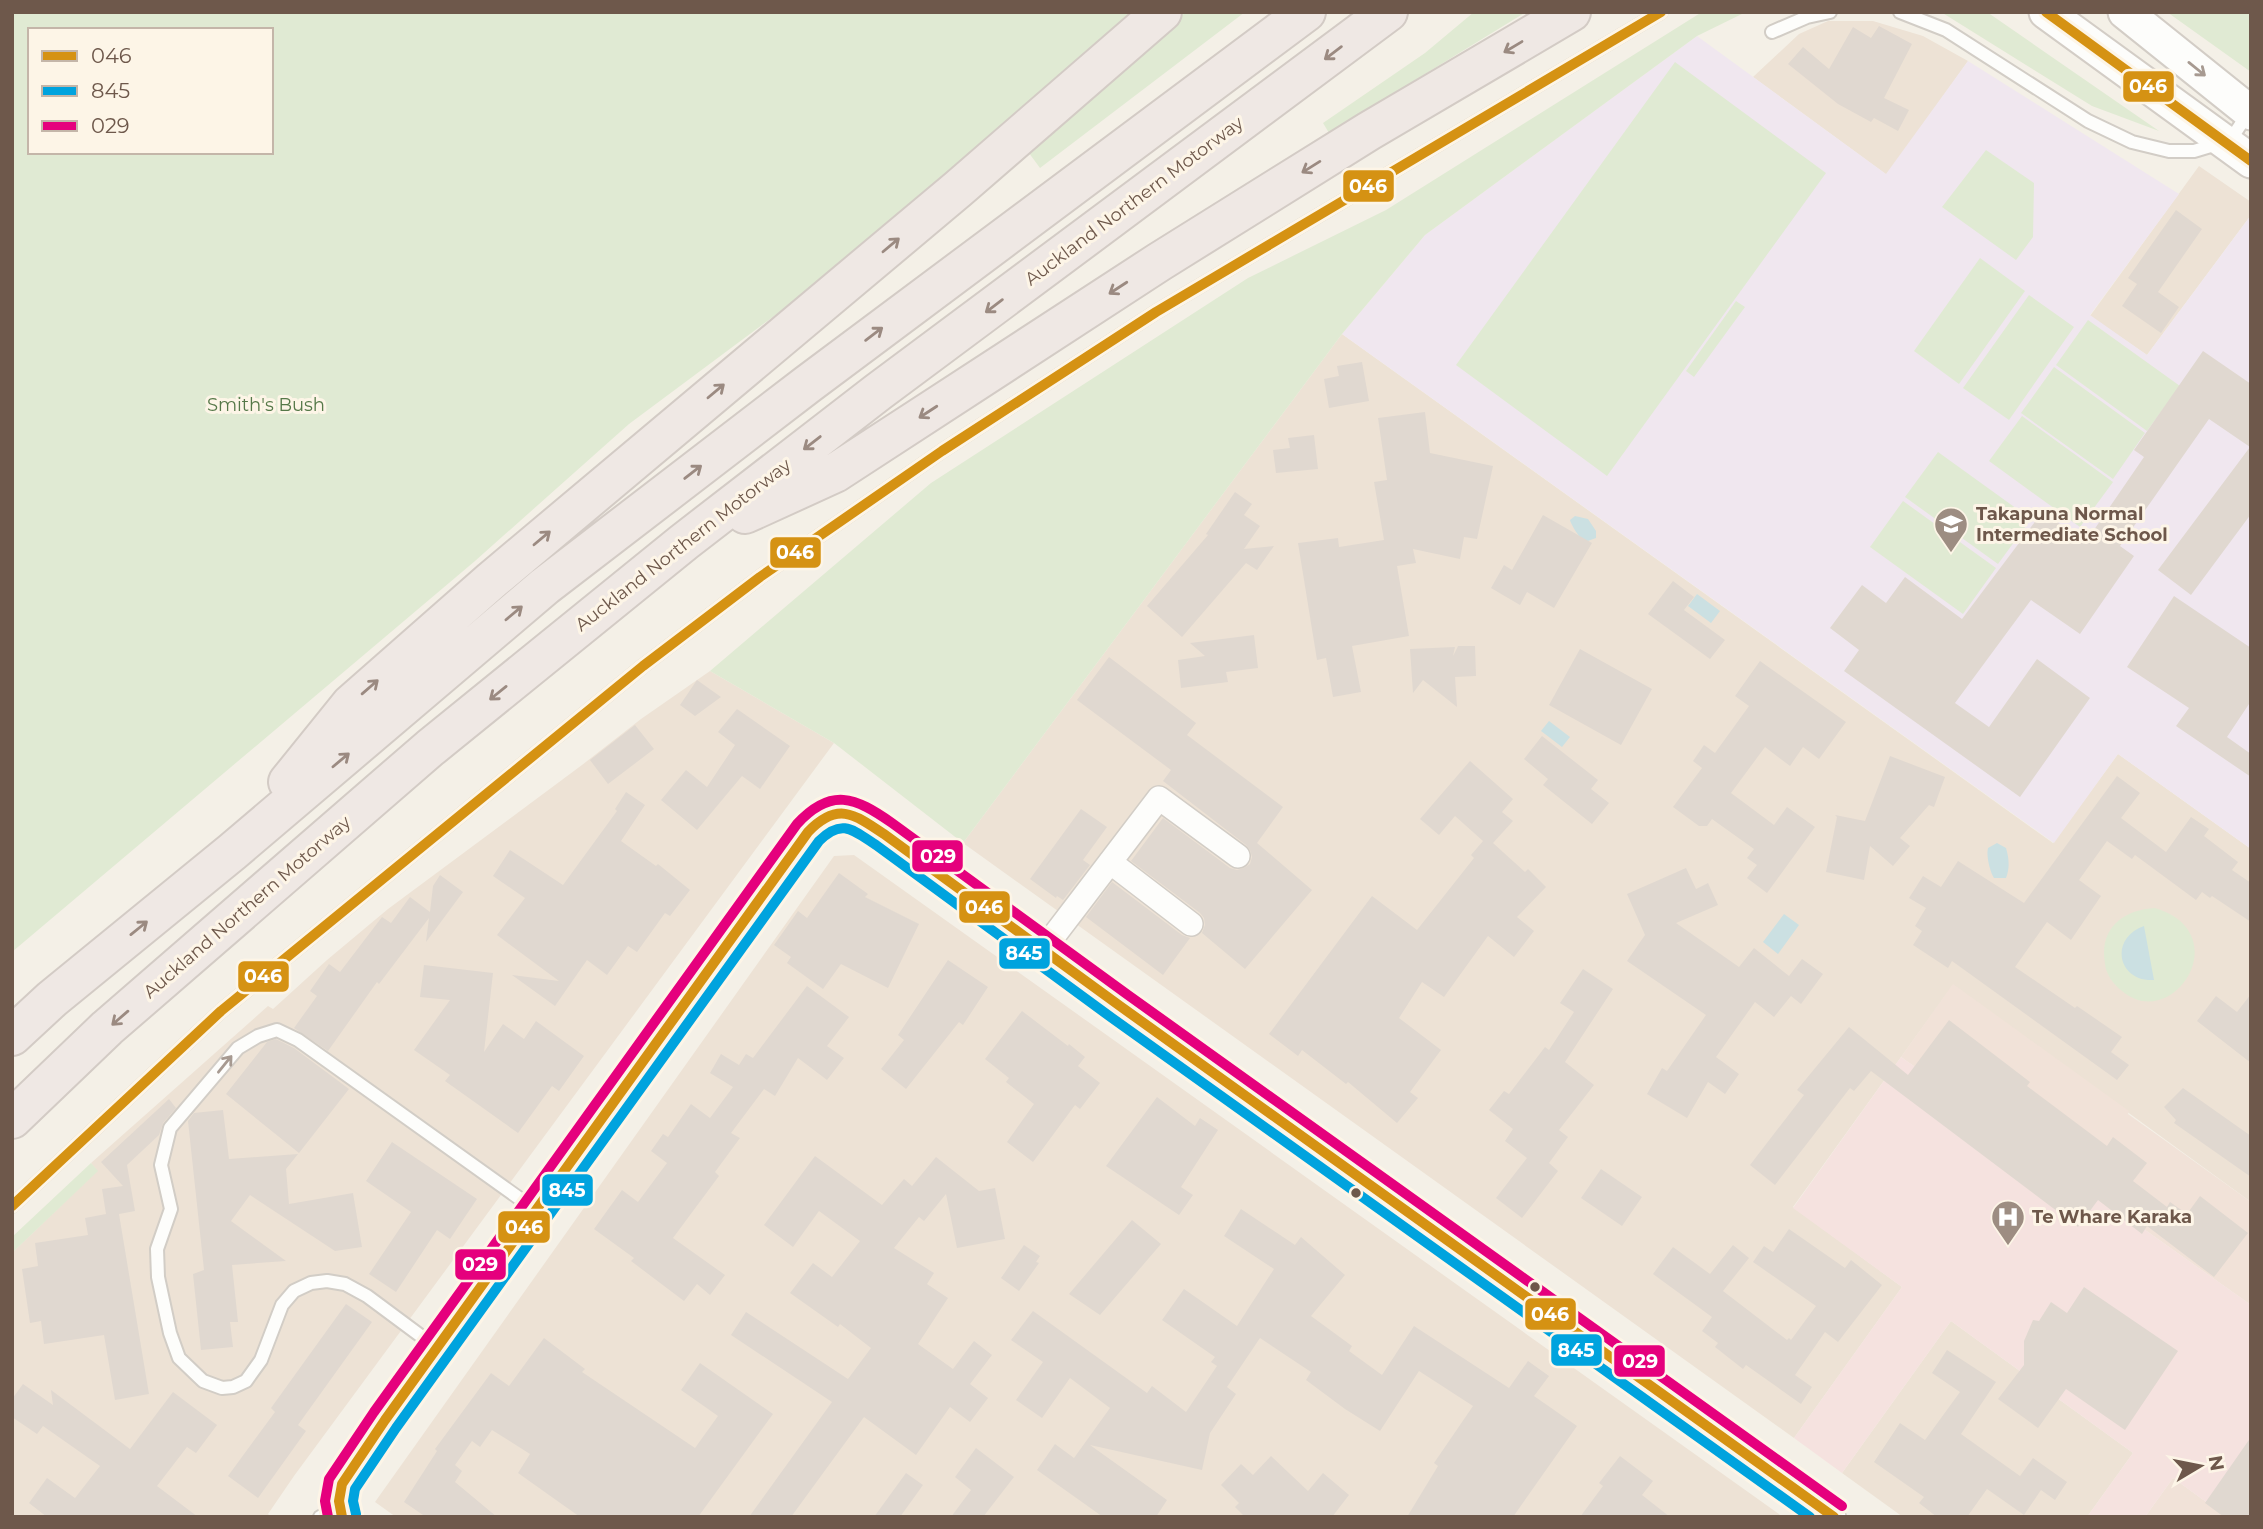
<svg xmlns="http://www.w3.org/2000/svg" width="2263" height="1529" viewBox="0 0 2263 1529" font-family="Montserrat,sans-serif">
<rect width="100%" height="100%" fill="#f4f0e7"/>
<path fill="#ede2d5" d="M1828 21H1873L1923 36 1968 61 1887 175 1753 77 1799 34Z
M2199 166 2251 202V215L2147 355 2090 316Z
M1342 334 2053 843 2118 754 2251 849V1202L1953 985 1793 1207 1902 1287 1794 1438 963 843Z
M710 671 834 743 294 1476 268 1514 271 1517H12V1253L97 1171 91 1163 268 1006 273 1009 327 960 388 909 582 765 641 719Z
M854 855 1783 1517H396L375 1502 834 856Z
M1951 1321 2133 1453 2087 1517H1903L1842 1473Z"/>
<path fill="#f1e2d8" d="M1953 984 2129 1111 2128 1114 2251 1202V1305L1901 1057Z
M2173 1478 2227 1517H2145Z"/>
<path fill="#f0e7ef" d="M1697 36 1886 174 1968 61 2179 194 2090 315 2147 355 2251 215V849L2118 754 2054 843 1342 334 1425 235Z"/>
<path fill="#f5e2df" d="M1901 1057 2251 1305V1517H2227L2173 1478 2145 1517H2087L2133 1453 1951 1321 1842 1473 1794 1438 1902 1287 1793 1208Z"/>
<path fill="#e0ead3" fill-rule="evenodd" d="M12 12H1142L946 188 629 424 475 561 12 952ZM30 30H271V152H30Z
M1186 12H1245L1040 168 1026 149Z
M1474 12H1526L1329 133 1323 123 1425 53Z
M1702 12H1746L1697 36 1425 235 1342 334 963 843 834 743 710 671 931 483 1248 278 1386 210Z
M1941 12H1987L2159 131 2092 106Z
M2167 12H2251V72Z
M1675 62 1826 173 1607 476 1456 365Z
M1986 150 2034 183 2033 237 2016 260 1942 207Z
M1980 258 2025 291 1959 384 1914 351Z
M2029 295 2074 327 2009 420 1963 388Z
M1736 301 1745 307 1694 377 1686 371Z
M2088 320 2180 386 2147 431 2056 365Z
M2054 367 2145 433 2113 479 2021 413Z
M2022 416 2113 482 2080 527 1989 461Z
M1938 452 2031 519 1998 564 1905 497Z
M1903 501 1996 568 1963 614 1870 547Z
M2155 908C2238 933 2173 1034 2122 991 2113 984 2106 974 2105 964 2099 929 2122 910 2155 908Z
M91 1163 98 1171 12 1253V1237Z"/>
<path fill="#cbe0e2" d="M1575 516 1588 519 1596 531V538L1585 542C1581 540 1571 525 1570 520Z
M1697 594 1720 611 1711 623 1688 606Z
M1549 721 1570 737 1562 747 1541 731Z
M1997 843 2006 848C2009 858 2010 868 2006 878H1994C1990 872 1986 856 1988 848Z
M1784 914 1799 925 1778 954 1763 942Z
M2144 926 2154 980C2117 982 2109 938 2144 926Z"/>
<path fill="#e0d8d0" d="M1879 26 1912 44 1884 98 1909 110 1898 131 1874 118 1871 122 1838 104 1788 64 1803 47 1829 69 1853 27 1871 38Z
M2176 210 2202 229 2158 292 2179 307 2161 333 2122 306 2137 284 2128 278Z
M2203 351 2251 384V514L2191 595 2158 570 2250 447 2209 419 2120 546 2134 556 2080 634 2031 600 1955 703 1989 727 2037 659 2090 698 2020 797 1844 671 1859 650 1830 628 1862 585 1886 603 1905 577 1962 619 2043 511 2085 543 2144 457 2134 450Z
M1362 362 1369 401 1329 408 1324 379 1339 376 1337 366Z
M1425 412 1430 453 1493 466 1477 539 1464 537 1460 559 1413 549 1416 563 1397 566 1409 636 1352 646 1361 692 1333 697 1326 658 1317 660 1298 543 1338 538 1339 547 1384 540 1374 482 1387 480 1378 418Z
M1314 435 1318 469 1276 473 1273 450 1290 448 1288 438Z
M1235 492 1252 504 1244 515 1260 526 1244 549 1274 546 1257 570 1246 563 1182 637 1147 606 1208 535 1206 534Z
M1543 515 1592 543 1554 608 1527 592 1520 605 1491 588 1504 565 1512 570Z
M1673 581 1694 597 1684 610 1725 640 1710 659 1648 614Z
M2174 596 2251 648V701L2227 737 2251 754V777L2176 726 2189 708 2127 667Z
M1254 635 1258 668 1226 672 1228 682 1181 688 1178 660 1205 656 1190 643Z
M1458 646H1475L1476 676 1455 677 1457 707 1423 680 1413 693 1410 649 1455 647 1453 656Z
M1580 649 1652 689 1621 745 1549 705Z
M1109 657 1196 723 1187 735 1283 807 1257 843 1312 890 1245 969 1202 933 1205 925 1204 918 1200 913 1131 861 1163 818 1230 868 1237 870 1244 868 1250 864 1252 857 1250 850 1246 845 1163 781 1171 770 1077 700Z
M1760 661 1846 722 1819 759 1803 747 1790 766 1765 747 1731 793 1774 825 1787 807 1815 827 1767 893 1747 878 1757 865 1747 858 1754 849 1712 819 1707 826H1699L1673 807 1702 768 1693 761 1704 745 1715 753 1749 706 1735 696Z
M697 680 721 697 695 716 680 705Z
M737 709 790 746 760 789 742 776 697 830 661 800 686 770 707 787 735 745 718 732Z
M635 725 654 749 608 784 590 760Z
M1542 736 1598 780 1591 789 1609 803 1592 824 1543 785 1548 779 1524 759Z
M1890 756 1945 777 1934 807 1929 805 1900 838 1910 846 1893 866 1870 846 1864 880 1826 872 1837 817 1835 815 1865 821Z
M1470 761 1513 799 1502 812 1513 821 1493 843 1525 872 1528 869 1546 887 1517 917 1534 931 1514 957 1488 936 1444 997 1422 982 1399 1018 1441 1050 1410 1092 1418 1098 1397 1123 1348 1082 1346 1084 1302 1050 1298 1056 1269 1034 1372 896 1417 930 1474 858 1471 855 1483 841 1455 816 1439 835 1420 819Z
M2117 776 2140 793 2121 818 2166 852 2191 817 2209 829 2204 836 2238 862 2232 870 2251 883V922L2212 896 2210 898 2202 892 2196 900 2135 855 2132 859 2107 841 2079 880 2101 896 2071 940 2047 922 2015 967 2075 1008 2077 1006 2122 1037 2111 1052 2129 1065 2117 1080 1952 961 1948 968 1913 945 1922 931 1915 926 1926 908 1909 898 1923 876 1941 887 1958 861 2024 903Z
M626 792 645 805 621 841 656 866 658 864 690 890 670 916 665 913 637 952 628 946 607 975 587 960 555 1006 512 975 559 981 497 935 525 898 493 876 510 850 563 885 617 811 615 809Z
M1081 809 1107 827 1083 860 1090 865 1063 900 1057 896 1056 898 1030 879Z
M1686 868 1696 889 1708 883 1718 905 1676 923 1739 967 1754 948 1789 976 1802 959 1823 974 1801 1004 1791 996 1774 1017 1755 1002 1716 1057 1739 1074 1725 1094 1708 1082 1687 1118 1647 1094 1662 1068 1667 1071 1706 1015 1627 961 1645 935 1627 894Z
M839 873 868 894 865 897 919 924 888 988 841 964 823 989 787 963 791 957 774 945 798 911 807 918Z
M440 875 463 892 426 942 429 918 379 984 377 982 328 1051 294 1028 317 996 310 991 329 964 340 972 382 917 391 923 410 897 430 912 433 886Z
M1112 882 1182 935 1190 938 1163 975 1086 917Z
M948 960 988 987 963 1025 959 1022 906 1089 881 1069 904 1040 898 1035Z
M424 965 493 973 484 1052 503 1024 524 1039 536 1021 584 1056 559 1091 552 1086 518 1133 445 1081 450 1075 414 1050 450 1000 420 997Z
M1583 969 1613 989 1565 1062 1594 1085 1559 1130 1568 1137 1549 1163 1558 1171 1522 1218 1496 1198 1527 1158 1505 1141 1513 1129 1489 1110 1504 1091 1509 1094 1545 1047 1549 1050 1574 1012 1560 1003Z
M807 986 849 1017 827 1046 844 1058 827 1080 798 1058 775 1096 764 1089 731 1133 740 1138 715 1172 719 1176 673 1238 725 1275 710 1295 697 1284 684 1301 631 1261 634 1258 594 1229 622 1190 638 1202 667 1163 651 1151 663 1134 668 1137 691 1104 710 1118 733 1087 710 1073 721 1054 739 1065 746 1054 753 1058Z
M2251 994V1063L2197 1021 2216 996 2237 1012Z
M1022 1011 1068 1046 1069 1044 1085 1057 1078 1066 1100 1083 1080 1109 1075 1105 1033 1162 1007 1142 1034 1104 1006 1082 1009 1078 985 1059Z
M1949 1020 2030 1082 2027 1086 2107 1146 2113 1137 2147 1163 2133 1181 2167 1207 2170 1202 2187 1214 2200 1196 2248 1233 2214 1277 2147 1226 2142 1234 2098 1200 2078 1227 1871 1071 1854 1091 1850 1088 1775 1185 1750 1165 1804 1095 1797 1090 1849 1027 1908 1075Z
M276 1039 294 1048 349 1089 299 1153 226 1094 267 1042Z
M2183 1088 2251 1136V1177L2174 1123 2176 1120 2164 1107Z
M1157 1097 1195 1126 1200 1118 1218 1130 1181 1187 1193 1195 1179 1215 1106 1166Z
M169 1099 176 1108 163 1123 159 1135 127 1165 135 1211 119 1214 149 1394 115 1400 104 1335 44 1344 41 1321 30 1323 22 1269 38 1266 35 1243 88 1235 85 1218 106 1214 102 1189 123 1186 101 1162Z
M223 1110 229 1159 298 1154 286 1169 289 1204 353 1193 362 1247 335 1251 250 1195 231 1221 286 1261 232 1265 238 1322H230L233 1347 201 1350 193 1274 204 1270 188 1121 194 1113Z
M392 1142 477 1199 450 1239 437 1230 396 1292 369 1274 411 1212 366 1181Z
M815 1156 882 1205 904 1179 912 1186 936 1157 979 1191 995 1188 1005 1239 957 1248 946 1194 924 1221 919 1217 894 1248 934 1273 927 1284 948 1298 918 1344 953 1369 974 1341 992 1355 970 1384 988 1398 970 1422 950 1407 916 1455 864 1417 791 1517H749L832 1402 731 1335 746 1312 848 1379 871 1348 840 1324 838 1327 790 1293 813 1263 832 1277 860 1241 819 1211 793 1247 764 1225Z
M1601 1169 1642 1197 1622 1226 1581 1198Z
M1241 1209 1295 1245 1301 1237 1345 1275 1311 1316 1352 1346 1349 1351 1382 1375 1414 1326 1509 1388 1528 1361 1549 1376 1534 1396 1577 1426 1513 1517H1407L1438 1466 1434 1463 1473 1406 1419 1371 1380 1431 1345 1409 1306 1380 1311 1372 1260 1338 1227 1387 1236 1394 1210 1433 1202 1470 1090 1445 1167 1500 1156 1517H1103L1037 1470 1055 1444 1074 1458 1110 1408 1070 1378 1042 1418 1016 1400 1043 1362 1011 1340 1033 1311 1147 1393 1152 1386 1186 1412 1217 1366 1211 1362 1215 1357 1162 1320 1184 1289 1237 1326 1274 1269 1224 1236Z
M1132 1220 1161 1244 1100 1315 1069 1294Z
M1789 1229 1845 1268 1851 1260 1882 1285 1838 1342 1825 1332 1795 1375 1812 1387 1801 1404 1746 1365 1743 1369 1715 1347 1718 1343 1702 1331 1712 1317 1653 1274 1673 1247 1710 1274 1733 1245 1749 1258 1723 1291 1787 1340 1789 1338 1791 1340 1816 1306 1753 1262 1764 1246 1773 1252Z
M1024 1245 1040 1256 1036 1262 1039 1263 1019 1291 1001 1278Z
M2084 1287 2178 1351 2125 1430 2066 1389 2038 1428 1998 1399 2024 1365V1341L2033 1320 2039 1321 2051 1302 2067 1313Z
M346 1304 372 1322 298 1425 306 1431 258 1498 228 1476 275 1412 271 1408Z
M544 1338 585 1369 582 1372 695 1448 718 1416 681 1390 700 1363 773 1414 698 1517H580L518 1473 530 1454 492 1430 480 1447 472 1441 455 1465 462 1471 455 1482 497 1517H426L404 1502 437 1451 435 1449 491 1373 509 1386Z
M1947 1350 1996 1382 1961 1434 2020 1476 2033 1458 2067 1482 2055 1500 2041 1490 2024 1515 1987 1489 1967 1517H1937L1919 1503 1924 1497 1874 1462 1900 1423 1925 1440 1960 1392 1932 1373Z
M23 1384 53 1405 51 1390 130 1449 173 1392 217 1425 196 1453 187 1447 157 1486 198 1517H47L29 1503 47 1478 75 1498 100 1466 43 1426 37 1434 12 1417V1399Z
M2251 1437V1517H2224L2205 1503Z
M976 1448 1014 1477 983 1517H951L971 1490 955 1477Z
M1271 1456 1308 1491 1323 1473 1349 1495 1332 1517H1245L1235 1507 1239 1503 1221 1485 1241 1464 1253 1475Z
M1620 1456 1653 1481 1642 1495 1670 1517H1580L1603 1486 1599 1483Z
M906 1473 923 1485 900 1517H874Z"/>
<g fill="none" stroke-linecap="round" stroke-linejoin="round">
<g stroke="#d2cdc6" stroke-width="16">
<path id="service" d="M1900 12 1946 30 2088 121 2132 142 2169 151H2194L2224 142 2233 136 2249 112
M1772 32 1807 17 1830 12
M12 1206 221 1011 643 666 760 577 942 451 1156 312 1661 12
M437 1348 367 1296 345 1284 327 1281 311 1283 294 1291 282 1305 261 1360 246 1381 233 1387 222 1388 203 1381 179 1358 170 1333 158 1277 157 1249 171 1209 161 1165 170 1128 238 1048 258 1036 277 1030 298 1040 537 1211
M320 1517 340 1508"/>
</g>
<g stroke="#d2cdc6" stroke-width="26">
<path id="minor" d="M1110 862 1191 924
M1043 950 1159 798 1238 856
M342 1517 339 1501 342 1484 385 1420 808 832C836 799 854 814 884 834 1197 1066 1519 1287 1834 1517"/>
</g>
<g stroke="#d3cdc6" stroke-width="37">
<path id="secondary" d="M2046 12 2251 161
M2125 12 2251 113"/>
</g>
<g stroke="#d3cbc5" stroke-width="42">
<path id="motorway" d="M745 514 835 473 1159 262 1369 131 1571 12
M288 782 351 704 492 580 958 189 1162 12
M12 1036 52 999 232 852 545 586 808 384 1306 12
M12 1119 107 1028 430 748 684 542 878 392 1388 12"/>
</g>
<use href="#service" stroke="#fdfdfb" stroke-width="12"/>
<use href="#minor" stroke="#fdfdfb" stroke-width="23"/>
<use href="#secondary" stroke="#fdfdfb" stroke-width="33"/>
<use href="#motorway" stroke="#efe8e4" stroke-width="38"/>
<g stroke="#fdf5e7" stroke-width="16">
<path id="bus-1" d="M2046 12 2251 161
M12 1206 221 1011 643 666 760 577 942 451 1156 312 1661 12
M342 1517 339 1501 342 1484 385 1420 808 832C837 802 853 813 884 834L1120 1006 1834 1517"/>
</g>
<g stroke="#fdf5e7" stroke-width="16">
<path id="bus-2" d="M356 1514 353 1501 355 1489 396 1428 819 841C842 818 853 830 876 845L1112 1018 1810 1517"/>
</g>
<g stroke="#fdf5e7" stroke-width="16">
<path id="bus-3" d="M328 1517 325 1501 329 1479 374 1412 797 824C831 787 855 797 892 823L1128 995 1842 1506"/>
</g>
<use href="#bus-1" stroke="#d59213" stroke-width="10"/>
<use href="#bus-2" stroke="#00a3de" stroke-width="10"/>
<use href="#bus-3" stroke="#e5007d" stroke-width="10"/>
</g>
<defs><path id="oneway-shaft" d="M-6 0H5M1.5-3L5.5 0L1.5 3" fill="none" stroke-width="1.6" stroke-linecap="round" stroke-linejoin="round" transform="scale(1.75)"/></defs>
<g stroke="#9b8a81">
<use href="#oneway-shaft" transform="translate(1513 47) rotate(149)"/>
<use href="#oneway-shaft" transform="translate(1333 53) rotate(143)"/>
<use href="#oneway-shaft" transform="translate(1311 167) rotate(148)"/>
<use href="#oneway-shaft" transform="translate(891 245) rotate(-40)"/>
<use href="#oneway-shaft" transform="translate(1118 288) rotate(147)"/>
<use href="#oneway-shaft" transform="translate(994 306) rotate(143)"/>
<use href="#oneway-shaft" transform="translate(874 334) rotate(-37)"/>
<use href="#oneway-shaft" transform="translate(716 391) rotate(-40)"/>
<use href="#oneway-shaft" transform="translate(928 412) rotate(147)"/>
<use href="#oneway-shaft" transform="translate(812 443) rotate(142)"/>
<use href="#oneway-shaft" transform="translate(693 472) rotate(-38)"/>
<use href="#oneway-shaft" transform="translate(542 538) rotate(-40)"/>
<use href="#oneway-shaft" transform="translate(514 613) rotate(-40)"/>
<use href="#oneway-shaft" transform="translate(370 687) rotate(-41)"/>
<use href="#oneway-shaft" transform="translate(498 693) rotate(141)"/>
<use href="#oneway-shaft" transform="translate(341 760) rotate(-40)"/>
<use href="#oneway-shaft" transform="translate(139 928) rotate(-39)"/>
<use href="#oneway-shaft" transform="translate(120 1018) rotate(139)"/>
</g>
<g stroke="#a79a91">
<use href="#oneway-shaft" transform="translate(2197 69) rotate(39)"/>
<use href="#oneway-shaft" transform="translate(225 1064) rotate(-51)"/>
</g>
<defs>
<g id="school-pin" transform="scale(1.75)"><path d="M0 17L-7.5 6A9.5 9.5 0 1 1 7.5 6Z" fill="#9d8d82" stroke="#fdf5e7"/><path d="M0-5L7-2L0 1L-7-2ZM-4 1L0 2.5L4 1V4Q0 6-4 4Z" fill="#fff"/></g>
<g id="hospital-pin" transform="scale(1.75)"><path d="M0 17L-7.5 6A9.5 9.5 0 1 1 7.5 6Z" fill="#9d8d82" stroke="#fdf5e7"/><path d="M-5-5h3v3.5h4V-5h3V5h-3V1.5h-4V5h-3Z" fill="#fff"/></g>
</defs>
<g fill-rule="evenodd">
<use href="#school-pin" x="1951" y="524"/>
<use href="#hospital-pin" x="2008" y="1217"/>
</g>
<g fill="#6e584b" stroke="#fdf5e7" stroke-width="2.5">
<circle cx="1356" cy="1193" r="6"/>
<circle cx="1535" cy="1287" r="6"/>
</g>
<g text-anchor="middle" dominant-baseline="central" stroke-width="6" stroke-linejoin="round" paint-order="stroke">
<g font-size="18" fill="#6e584b" stroke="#fdf5e7">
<text transform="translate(1134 201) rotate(-37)">Auckland Northern Motorway</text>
<text transform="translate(683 545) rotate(-38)">Auckland Northern Motorway</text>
<text transform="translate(247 907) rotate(-41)">Auckland Northern Motorway</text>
</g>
<g font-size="18" fill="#557848" stroke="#fdf5e7">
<text x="266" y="405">Smith's Bush</text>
</g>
<g font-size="18" font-weight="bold" fill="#6e584b" stroke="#fdf5e7" text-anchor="start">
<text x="1976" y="514">Takapuna Normal<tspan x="1976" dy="21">Intermediate School</tspan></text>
<text x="2032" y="1217">Te Whare Karaka</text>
</g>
</g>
<g stroke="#fdf5e7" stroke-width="2.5">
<rect x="2122" y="70" width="53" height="33" rx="7" fill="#d59213"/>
<rect x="1342" y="169" width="53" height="34" rx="7" fill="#d59213"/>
<rect x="769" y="536" width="53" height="33" rx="7" fill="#d59213"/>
<rect x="911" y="839" width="53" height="34" rx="7" fill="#e5007d"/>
<rect x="958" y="890" width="53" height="34" rx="7" fill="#d59213"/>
<rect x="998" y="937" width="53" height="33" rx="7" fill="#00a3de"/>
<rect x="237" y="960" width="53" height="33" rx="7" fill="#d59213"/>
<rect x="541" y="1173" width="53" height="34" rx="7" fill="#00a3de"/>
<rect x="497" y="1210" width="54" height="34" rx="7" fill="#d59213"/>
<rect x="454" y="1248" width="53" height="33" rx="7" fill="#e5007d"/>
<rect x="1524" y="1297" width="53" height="34" rx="7" fill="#d59213"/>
<rect x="1550" y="1333" width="53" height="34" rx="7" fill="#00a3de"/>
<rect x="1613" y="1344" width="53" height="34" rx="7" fill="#e5007d"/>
</g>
<g font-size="19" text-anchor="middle" font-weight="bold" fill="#fff">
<text x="2148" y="93">046</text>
<text x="1368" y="193">046</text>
<text x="795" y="559">046</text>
<text x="938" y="863">029</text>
<text x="984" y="914">046</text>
<text x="1024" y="960">845</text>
<text x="263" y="983">046</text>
<text x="567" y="1197">845</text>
<text x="524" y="1234">046</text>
<text x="480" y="1271">029</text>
<text x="1550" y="1321">046</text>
<text x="1576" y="1357">845</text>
<text x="1640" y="1368">029</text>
</g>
<rect width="2263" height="1529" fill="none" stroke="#6e584b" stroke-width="28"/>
<rect x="28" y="28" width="245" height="126" fill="#fdf5e7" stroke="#c4b6a9" stroke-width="2"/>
<rect x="42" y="51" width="35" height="10" fill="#d59213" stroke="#c4b6a9" stroke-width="2"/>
<text x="91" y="63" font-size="21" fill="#6e584b">046</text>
<rect x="42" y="86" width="35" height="10" fill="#00a3de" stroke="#c4b6a9" stroke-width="2"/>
<text x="91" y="98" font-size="21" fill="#6e584b">845</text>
<rect x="42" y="121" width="35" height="10" fill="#e5007d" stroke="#c4b6a9" stroke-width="2"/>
<text x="91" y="133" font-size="21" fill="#6e584b">029</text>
<g transform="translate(2200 1466) rotate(80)" stroke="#fdf5e7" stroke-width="5" paint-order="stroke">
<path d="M0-5L12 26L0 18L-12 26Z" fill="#6e584b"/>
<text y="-10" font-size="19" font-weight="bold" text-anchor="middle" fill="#6e584b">N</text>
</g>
</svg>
